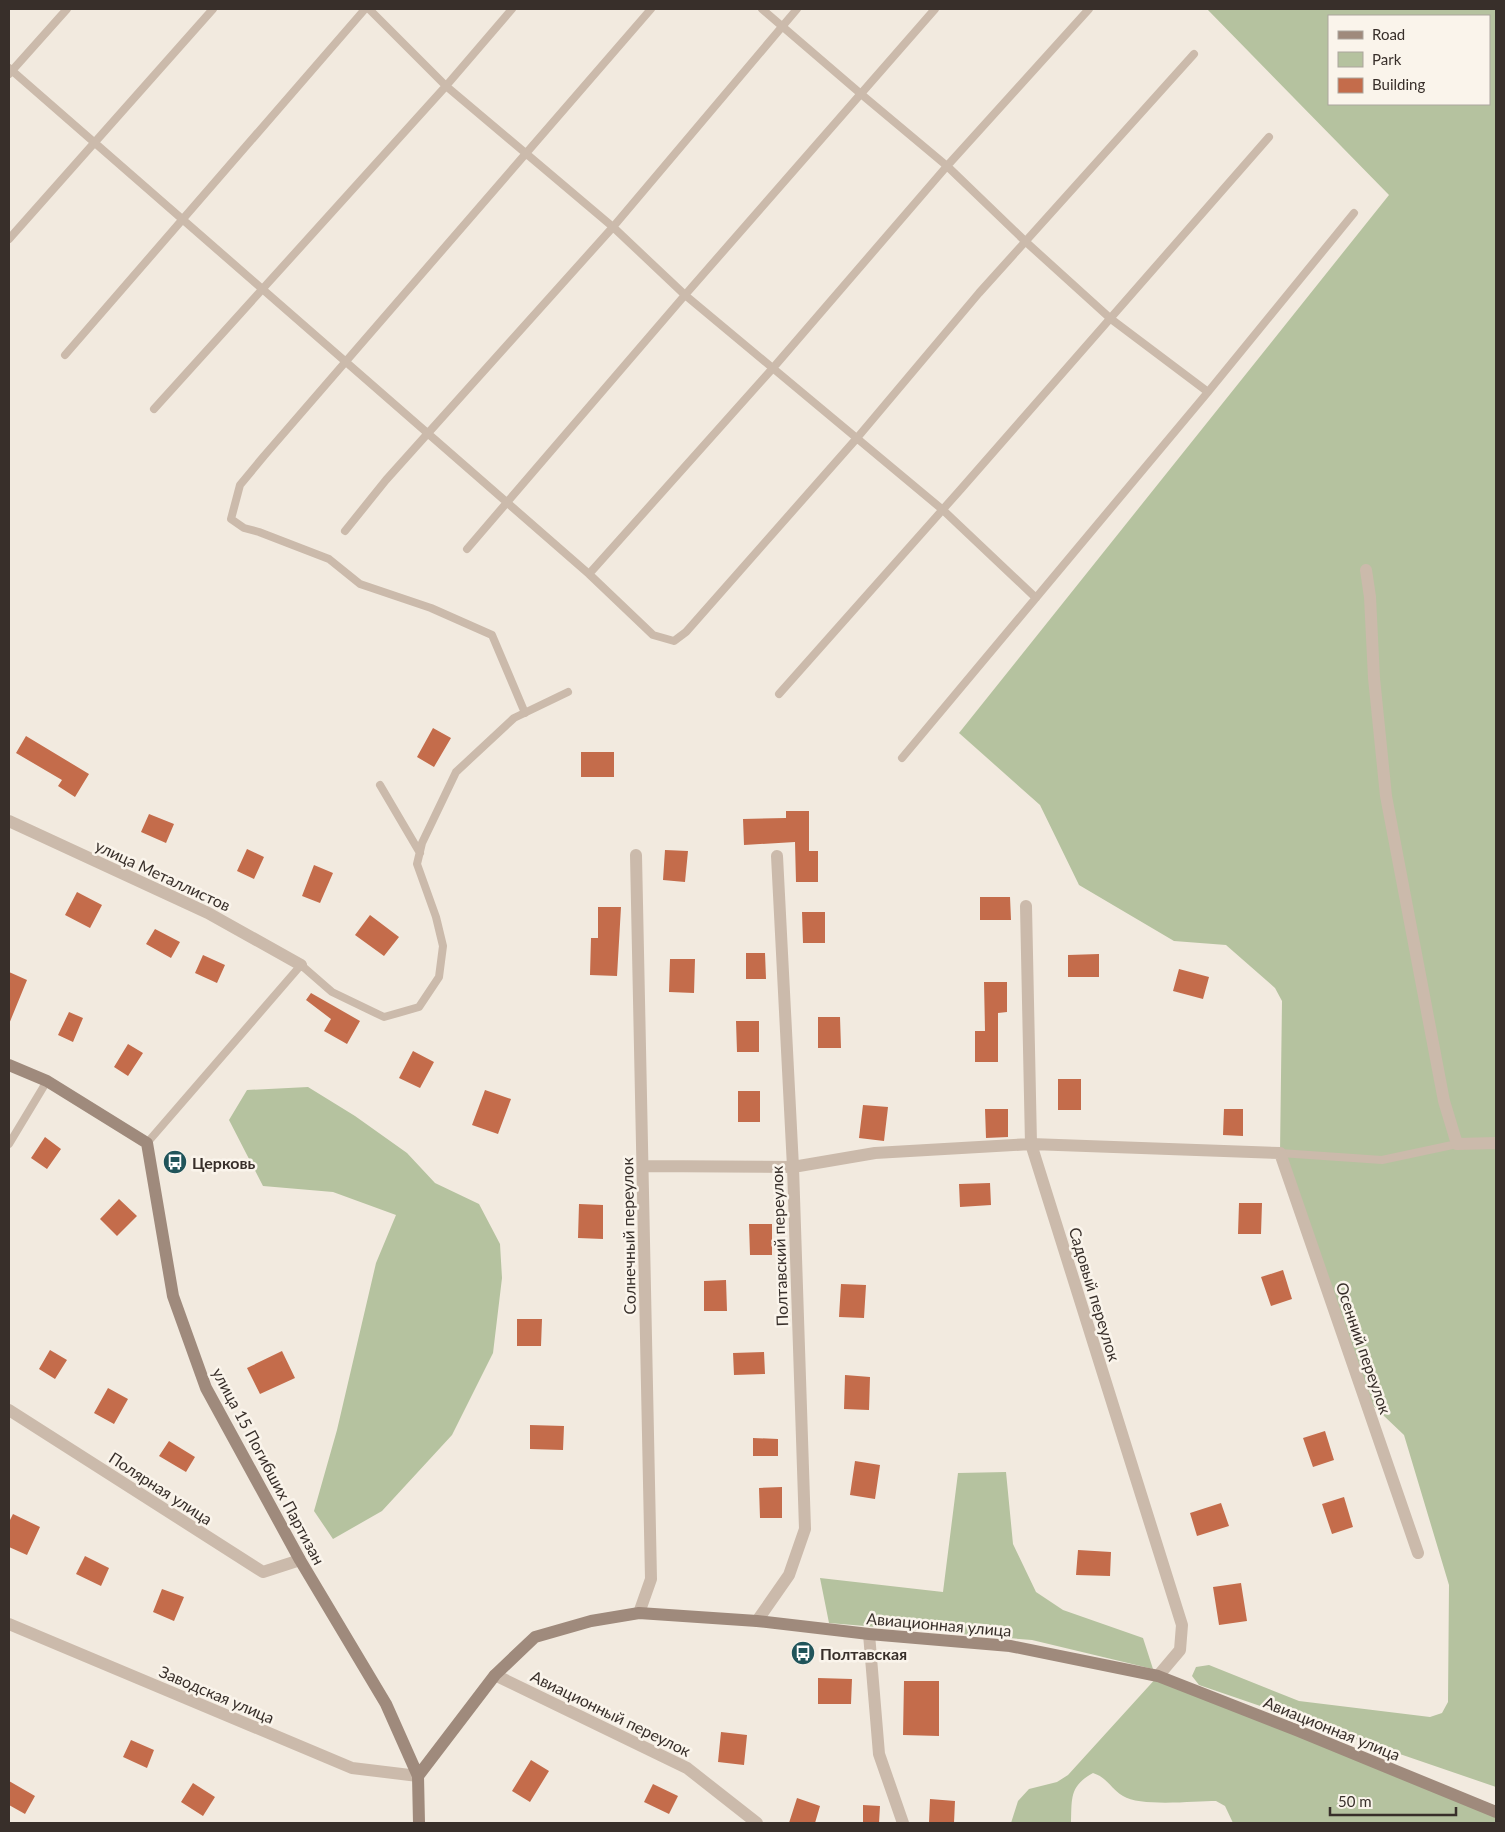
<svg xmlns="http://www.w3.org/2000/svg" width="1505" height="1832" viewBox="0 0 1505 1832" font-family="Lato,sans-serif">
<rect width="100%" height="100%" fill="#f2eadf"/>
<path fill="#b5c29f" fill-rule="evenodd" d="M1207 9H1496V1787L1199 1685 1192 1676 1196 1667 1209 1665 1299 1701 1430 1717 1442 1713 1448 1702 1449 1585 1404 1435 1363 1396 1280 1153 1282 1001 1275 988 1226 945 1174 941 1079 885 1040 805 959 733 1389 195ZM1329 16H1489V104H1329Z
M308 1087 355 1116 407 1153 435 1183 479 1204 500 1244 502 1278 493 1353 452 1435 382 1511 333 1539 314 1511 337 1430 376 1263 396 1215 333 1192 263 1186 229 1120 247 1090Z
M1006 1472 1013 1544 1036 1592 1063 1610 1143 1638 1153 1669 1032 1640 829 1623 820 1578 943 1592 958 1473Z
M1158 1676 1496 1806V1823H1233L1225 1806 1216 1801C1194 1801 1140 1807 1123 1796 1111 1789 1108 1778 1093 1773 1069 1786 1072 1799 1071 1823H1011L1018 1801 1029 1789 1057 1782 1068 1775Z"/>
<path fill="#c46c4b" d="M433 728 451 738 434 767 417 757Z
M26 736 89 774 75 797 58 786 62 780 16 753Z
M581 752H614V777H581Z
M786 811H809V851H818V882H796L795 842 744 845 743 819 786 818Z
M149 814 174 824 166 843 141 832Z
M247 849 264 857 254 879 237 871Z
M665 850 688 851 685 882 663 880Z
M314 865 333 873 320 903 302 896Z
M77 892 102 905 90 928 65 915Z
M980 897H1010L1011 920H980Z
M598 907H621L617 976 590 975 591 938H598Z
M802 912H825V943H803Z
M370 915 399 937 384 956 355 935Z
M155 929 180 942 171 958 146 944Z
M746 953H765L766 979H746Z
M1099 954V977H1068V955Z
M203 955 225 965 217 983 195 973Z
M670 959H695L694 993 669 992Z
M1179 969 1209 977 1203 999 1173 991Z
M9 972 27 980 9 1024Z
M984 982H1007V1012L998 1013V1062H975V1031H985Z
M311 993 360 1021 347 1044 324 1031 331 1019 306 1000Z
M69 1012 83 1018 73 1042 58 1035Z
M818 1017H840L841 1048H818Z
M736 1021H759V1052H737Z
M128 1044 143 1053 128 1076 114 1067Z
M413 1051 434 1062 420 1088 399 1078Z
M1058 1079H1081V1110H1058Z
M485 1090 511 1099 498 1134 472 1125Z
M738 1091H760V1122H738Z
M863 1105 888 1107 884 1141 859 1138Z
M985 1109H1008V1137L986 1138Z
M1224 1109H1243V1136L1223 1135Z
M45 1137 61 1149 47 1169 31 1158Z
M990 1183 991 1205 960 1207 959 1184Z
M119 1199 137 1216 117 1236 100 1219Z
M1239 1203H1262L1261 1234H1238Z
M579 1204 603 1205V1239L578 1238Z
M749 1224H772V1255H750Z
M1283 1270 1292 1299 1271 1306 1261 1277Z
M726 1280 727 1311H704V1281Z
M841 1284 866 1285 864 1318 839 1317Z
M517 1319H542L541 1346H517Z
M50 1350 67 1360 55 1379 39 1369Z
M282 1351 295 1378 260 1394 247 1368Z
M764 1352 765 1374 734 1375 733 1353Z
M845 1375 870 1377 869 1410 844 1409Z
M108 1388 128 1399 114 1424 94 1413Z
M530 1425 564 1426 563 1450 530 1449Z
M1325 1431 1334 1460 1313 1467 1303 1438Z
M753 1438 778 1439V1456H753Z
M169 1441 195 1457 186 1472 159 1456Z
M855 1461 880 1465 875 1499 850 1495Z
M782 1487V1518H760L759 1488Z
M1344 1497 1353 1527 1332 1534 1322 1504Z
M1221 1503 1229 1526 1197 1536 1190 1513Z
M13 1514 40 1527 27 1555 9 1547V1522Z
M1078 1550 1111 1552 1110 1576 1076 1575Z
M85 1556 109 1568 101 1586 76 1574Z
M1241 1583 1247 1621 1219 1625 1213 1587Z
M162 1589 184 1597 174 1621 153 1612Z
M818 1678 852 1679 851 1704H818Z
M904 1681H939V1736L903 1735Z
M721 1732 747 1735 744 1765 718 1762Z
M131 1740 154 1750 147 1768 123 1757Z
M531 1760 549 1771 530 1802 512 1791Z
M9 1781 35 1796 25 1814 9 1805Z
M193 1783 215 1797 203 1816 181 1802Z
M653 1784 678 1796 669 1814 644 1802Z
M797 1798 820 1806 815 1823H789Z
M930 1799 955 1801 954 1823H929Z
M863 1805 880 1806 879 1823H863Z"/>
<g fill="none" stroke-linecap="round" stroke-linejoin="round">
<path stroke="#cbbaab" stroke-width="8" d="M369 9 446 86 613 227 685 295 943 510 1036 598
M762 9 861 94 947 166 1026 242 1111 319 1208 392
M9 68 589 574 653 635 674 641 686 632 857 438 979 293 1194 54
M9 74 67 9
M9 239 213 9
M65 355 365 9
M154 409 446 86 512 9
M345 531 386 480 613 227 797 9
M467 549 685 295 935 9
M589 574 773 368 947 166 1089 9
M779 694 961 489 1269 137
M525 713 492 635 431 608 360 584 329 559 259 532 244 528 231 519 240 485 264 456 651 9
M902 758 1208 392 1354 213
M380 785 420 853
M147 1143 301 965 332 992 384 1017 419 1007 439 977 443 946 436 917 417 864 422 843 456 772 514 718 568 692
M9 1144 47 1081
M1280 1153 1382 1160 1457 1144"/>
<path stroke="#cbbaab" stroke-width="12" d="M1366 570 1370 597 1374 678 1386 796 1444 1101 1457 1144 1496 1143
M9 821 208 913 301 965
M636 855 651 1579 639 1613
M1026 906 1031 1144 1182 1625 1180 1650 1158 1676
M643 1166 793 1167 875 1153 1031 1144 1280 1153 1418 1553
M9 1410 263 1572 300 1560
M757 1621 789 1575 805 1529 793 1167 777 856
M9 1624 352 1768 418 1776
M869 1634 879 1754 903 1823
M495 1675 687 1768 757 1823"/>
<path stroke="#9f8a7c" stroke-width="12" d="M9 1065 47 1081 147 1143 173 1296 206 1388 300 1560 386 1704 418 1776 419 1823
M418 1776 495 1675 535 1637 591 1621 639 1613 757 1621 869 1634 1010 1646 1158 1676 1296 1730 1496 1812"/>
</g>
<defs>
<g id="bus-disc" transform="scale(1.25)"><circle r="9.5" fill="#20545a" stroke="#faf4eb"/><path d="M-5-6H5V4H4V6H2V4H-2V6H-4V4H-5ZM-3.5-4V0h7V-4ZM-3.5 1.2v1.5H-2V1.2ZM2 1.2v1.5H3.5V1.2Z" fill="#fff"/></g>
</defs>
<g fill-rule="evenodd">
<use href="#bus-disc" x="175" y="1162"/>
<use href="#bus-disc" x="803" y="1653"/>
</g>
<g text-anchor="middle" dominant-baseline="central" stroke-width="5" stroke-linejoin="round" paint-order="stroke">
<g font-size="16" fill="#382f2a" stroke="#faf4eb">
<text transform="translate(163 875) rotate(25)">улица Металлистов</text>
<text transform="translate(628 1236) rotate(-91)">Солнечный переулок</text>
<text transform="translate(779 1246) rotate(-92)">Полтавский переулок</text>
<text transform="translate(1095 1294) rotate(73)">Садовый переулок</text>
<text transform="translate(1364 1348) rotate(71)">Осенний переулок</text>
<text transform="translate(269 1466) rotate(62)">улица 15 Погибших Партизан</text>
<text transform="translate(161 1488) rotate(33)">Полярная улица</text>
<text transform="translate(939 1624) rotate(5)">Авиационная улица</text>
<text transform="translate(217 1694) rotate(23)">Заводская улица</text>
<text transform="translate(611 1713) rotate(26)">Авиационный переулок</text>
<text transform="translate(1332 1728) rotate(22)">Авиационная улица</text>
</g>
<g font-size="16" font-weight="bold" fill="#382f2a" stroke="#faf4eb" text-anchor="start">
<text x="192" y="1162">Церковь</text>
<text x="820" y="1653">Полтавская</text>
</g>
</g>
<rect width="1505" height="1832" fill="none" stroke="#382f2a" stroke-width="20"/>
<rect x="1328" y="15" width="162" height="90" fill="#faf4eb" stroke="#aca59e"/>
<rect x="1338" y="31" width="25" height="8" fill="#9f8a7c" stroke="#aca59e"/>
<text x="1372" y="40" font-size="15" fill="#382f2a">Road</text>
<rect x="1338" y="52" width="25" height="15" fill="#b5c29f" stroke="#aca59e"/>
<text x="1372" y="65" font-size="15" fill="#382f2a">Park</text>
<rect x="1338" y="78" width="25" height="15" fill="#c46c4b" stroke="#aca59e"/>
<text x="1372" y="90" font-size="15" fill="#382f2a">Building</text>
<path d="M1330 1807v8h126v-8" fill="none" stroke="#382f2a" stroke-width="2.5"/>
<text x="1338" y="1807" font-size="15" fill="#382f2a" stroke="#faf4eb" stroke-width="4" paint-order="stroke">50 m</text>
</svg>
